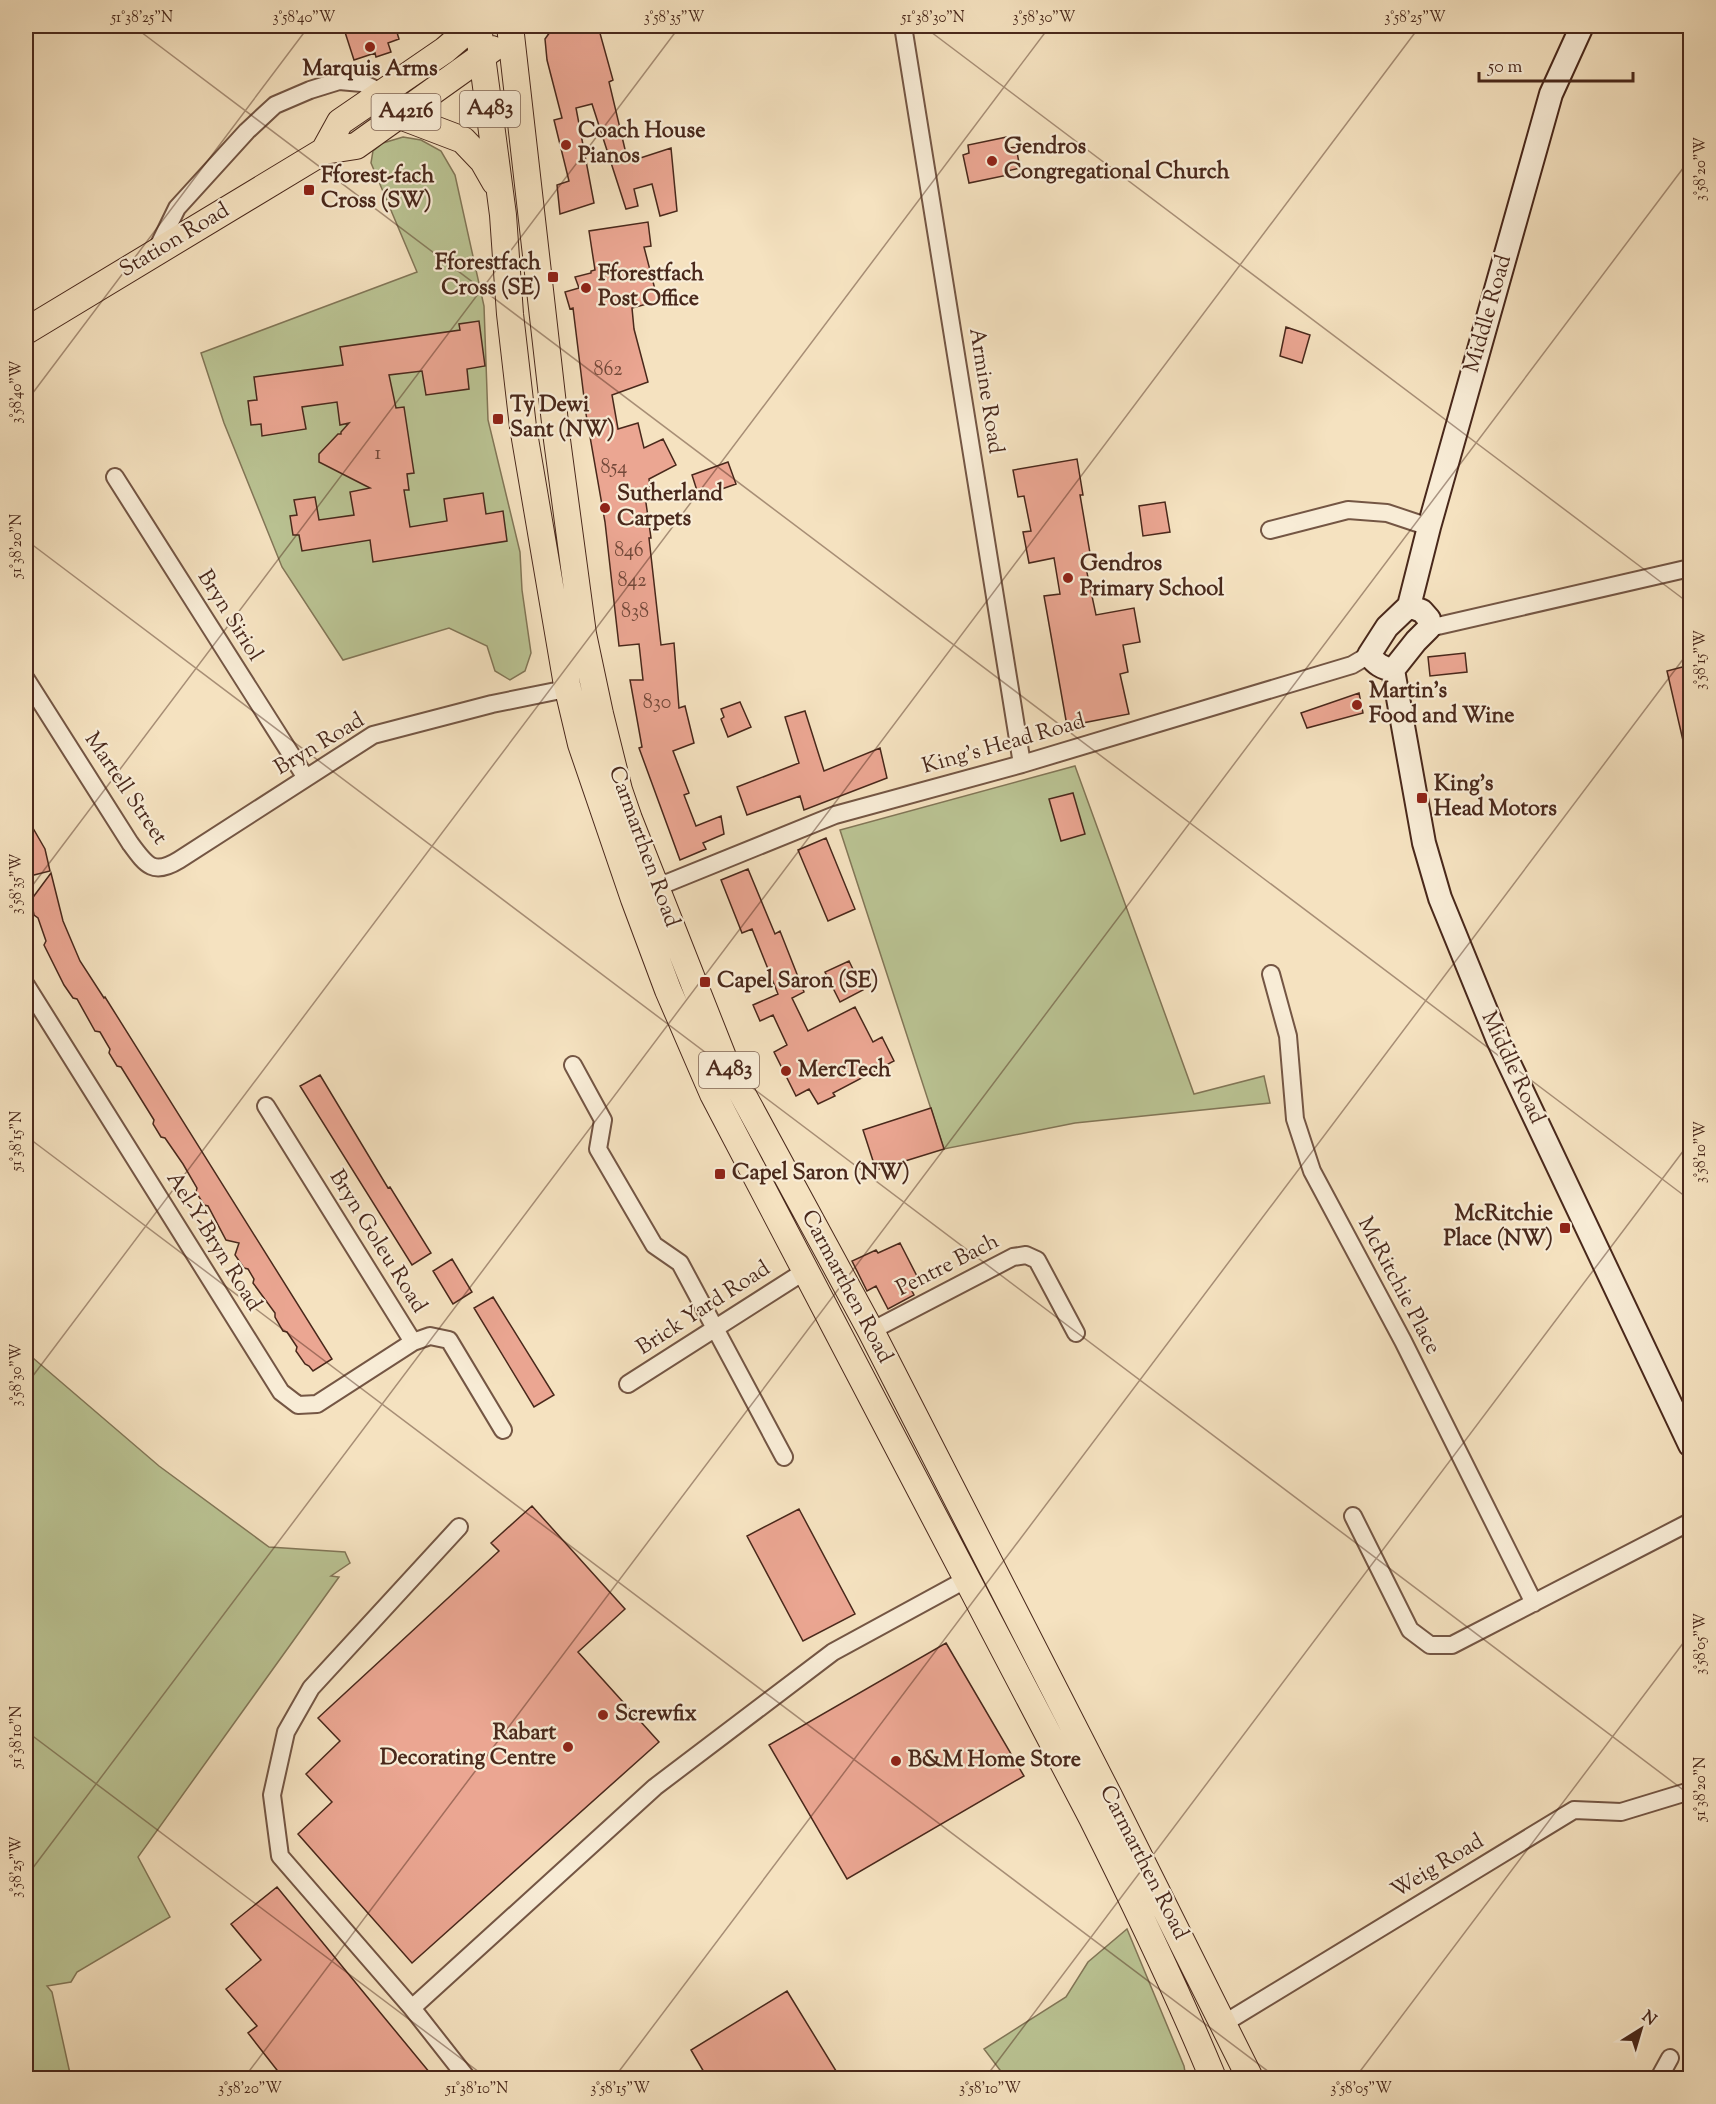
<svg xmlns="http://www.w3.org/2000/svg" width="1716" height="2104" viewBox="0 0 1716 2104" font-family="'Sorts Mill Goudy',serif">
<rect width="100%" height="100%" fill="#f5e2c0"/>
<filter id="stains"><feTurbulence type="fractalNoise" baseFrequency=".00333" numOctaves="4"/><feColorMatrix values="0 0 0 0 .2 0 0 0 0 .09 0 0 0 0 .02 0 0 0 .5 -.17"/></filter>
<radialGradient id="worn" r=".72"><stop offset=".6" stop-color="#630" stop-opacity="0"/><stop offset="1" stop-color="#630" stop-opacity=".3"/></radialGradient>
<path fill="#bac393" stroke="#827657" stroke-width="1.5" d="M403 137 421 140 441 151 455 175 484 306 488 420 520 552 522 590 531 653 525 671 510 680 495 671 487 646 449 628 343 660 282 567 224 423 201 353 417 272 371 163 373 151 383 143Z
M1075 766 1194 1094 1264 1076 1270 1103 1075 1123 944 1149 840 830Z
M26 1352 159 1466 269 1547 345 1552 350 1563 331 1576 339 1577 138 1857 170 1917 77 1972 71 1982 47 1986 52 1992 71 2078H26Z
M1127 1929 1184 2066 1186 2078H1006L984 2049 1066 1997 1088 1962Z"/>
<path fill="#eba692" stroke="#49281b" stroke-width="1.5" d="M343 26H395L399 39 388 43 391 52 376 57 375 53 354 60Z
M574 26H598L613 80 609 82 628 162 671 148 677 211 660 216 652 184 634 189 638 206 626 209 592 104 576 108 594 203 560 214 557 185 569 181 554 120 562 118 547 60 545 39 550 32Z
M1007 137 1009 148 1016 147 1020 168 1007 171 1008 175 969 183 963 155 969 153 968 145Z
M648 222 651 246 644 247 658 301 632 308 634 329 648 382 612 395 618 429 638 423 644 448 663 439 676 465 649 479 650 488 644 489 651 538H649L661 645 674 643 679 708 685 706 694 743 673 751 689 793 684 795 696 826 721 816 724 834 703 843 706 849 680 860 639 748 642 747 630 680H643L639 644 619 646 605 522 586 414 573 308 570 309 565 292 579 288 575 277 591 273V271L595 270 589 231Z
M479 321 485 366 467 369 469 389 426 395 422 371 389 375 396 408 404 407 414 473 407 474 409 490H404L410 527 447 521 444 499 483 493 486 514 503 511 507 541 373 562 370 540 302 551 299 535H293L290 516 297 515 294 500 315 497 319 520 354 515 350 492 370 488 319 462V454L338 434H341V432L349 423 340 425 337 402 302 407 306 429 262 436 261 424 251 425 248 401 257 400 254 377 343 365 340 347 460 330 459 324Z
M1286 327 1310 335 1302 363 1280 356Z
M1077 459 1083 495H1080L1090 553 1083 554 1096 615 1134 608 1140 642 1123 645 1128 672 1120 674 1129 714 1067 726 1044 596 1060 594 1054 558 1029 563 1023 532 1031 531 1024 496 1018 497 1013 470Z
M728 462 736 484 699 497 692 475Z
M1165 502 1170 532 1143 536 1139 506Z
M1465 653 1467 672 1430 676 1428 657Z
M1690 665V744L1684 745 1667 671Z
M1359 693 1363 713 1307 728 1301 713Z
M740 702 751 727 728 737 721 719 724 717 721 709Z
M805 711 824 771 880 748 887 778 804 810 800 796 747 815 737 787 799 763 785 717Z
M1073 793 1085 834 1061 841 1049 799Z
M26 816 45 849 50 871 26 877Z
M826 838 855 909 828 921 798 850Z
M748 869 775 934 780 931 804 992 792 998 808 1031 855 1007 873 1042 882 1037 894 1061 833 1093 835 1096 818 1104 809 1089 796 1096 774 1052 787 1045 773 1015 760 1021 753 1005 778 994 752 929 742 933 721 880Z
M51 873 63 921 80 961 104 998 105 997 332 1359 313 1371 309 1366 305 1364 296 1351 297 1347 287 1332 283 1331 275 1317V1313L253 1283 254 1279 248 1269 244 1268 235 1255 239 1243 226 1240 208 1206 204 1205 196 1192 197 1188 183 1164 165 1138 161 1137 153 1124 154 1120 121 1067 117 1066 109 1053 110 1049 100 1032 95 1031 77 999 73 998 64 985 44 945 46 941 38 918 34 915 31 900Z
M849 961 863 990 840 1002 825 972Z
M320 1075 388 1188 390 1187 431 1253 412 1265 300 1086Z
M931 1108 944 1149 876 1170 863 1130Z
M900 1243 921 1284 911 1289 914 1295 888 1309 876 1286 867 1291 852 1261 876 1250 878 1253Z
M452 1259 472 1292 453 1304 433 1271Z
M493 1297 554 1395 534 1407 474 1308Z
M532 1506 625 1609 578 1652 659 1742 412 1963 298 1834 332 1802 306 1774 340 1741 318 1718 499 1551 491 1543Z
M799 1509 855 1614 803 1641 747 1536Z
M946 1643 1024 1776 847 1879 769 1745Z
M277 1887 369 1999 435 2079H284L248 2033 257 2026 226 1989 261 1960 231 1924Z
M787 1991 841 2079H708L691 2050Z"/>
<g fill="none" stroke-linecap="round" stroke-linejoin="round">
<g stroke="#745644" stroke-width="20">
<path id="street" d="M903 26 1022 764
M156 251 177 208 247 131 275 105 310 90 339 81 362 83 381 92
M115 477 306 778
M1270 530 1348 510 1387 513 1429 527
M1429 628 1690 568
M26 679 130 843C146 865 153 876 179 860L373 735 492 704 556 691 567 685
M655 888 835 815 1022 764 1352 665 1369 655
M1271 974 1288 1036 1295 1119 1312 1171 1403 1341 1534 1603
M26 985 281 1392 298 1405 317 1404 413 1342
M573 1065 603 1120 598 1149 654 1245 680 1263 784 1457
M266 1106 413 1342 430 1336 449 1340 503 1430
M871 1331 1013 1257 1026 1255 1037 1260 1076 1333
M628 1384 805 1271
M1353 1516 1410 1630 1430 1645H1452L1690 1522
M459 1527 311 1688 286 1732 272 1795 280 1856 412 2008 467 2078
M412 2008 655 1787 833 1652 967 1579
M1223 2024 1574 1810 1621 1812 1690 1791
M1659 2078 1670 2058"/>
</g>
<g stroke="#49281b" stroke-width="26">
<path id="secondary" d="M1409 606 1429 527 1551 94 1582 26
M1393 670 1424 843 1440 898 1498 1040 1690 1445
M1393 670C1382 668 1376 664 1369 655L1387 627 1409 606
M1393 670 1416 641 1429 628V619L1422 611 1409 606"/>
</g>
<g stroke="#49281b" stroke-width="28">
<path id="primary" d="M478 26 503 215 510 314 523 427 567 685 581 744 634 899 668 990 713 1094 1092 1818C1135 1904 1177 1990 1213 2078
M510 26 557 440 583 634 600 714 619 790 629 819 725 1062 871 1331 1109 1796 1250 2078
M400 116 463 140 483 161 495 182
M324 151 340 122 445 50 473 26
M26 331 324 151 356 146 492 49"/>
</g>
<use href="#street" stroke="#f8ecd6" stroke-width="16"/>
<use href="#secondary" stroke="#f8ecd6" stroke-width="22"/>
<use href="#primary" stroke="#f5e2c0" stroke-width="26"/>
</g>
<path fill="none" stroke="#49281b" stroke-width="1.5" stroke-opacity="0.45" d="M133 26 1690 1200M923 26 1690 604M26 402 309 26M26 540 1690 1795M26 894 680 26M26 1136 1277 2078M26 1385 1050 26M26 1731 487 2078M26 1877 1420 26M244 2078 1690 159M614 2078 1690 650M985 2078 1690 1142M1355 2078 1690 1634"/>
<g fill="#8f2418" stroke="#f8ecd6" stroke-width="2">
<circle cx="370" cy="47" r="6"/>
<circle cx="566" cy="145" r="6"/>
<circle cx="992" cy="161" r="6"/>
<rect x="303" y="184" width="12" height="12" rx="3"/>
<rect x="547" y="271" width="12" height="12" rx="3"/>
<circle cx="586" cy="288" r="6"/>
<rect x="492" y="413" width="12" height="12" rx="3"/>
<circle cx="605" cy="508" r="6"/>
<circle cx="1068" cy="578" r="6"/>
<circle cx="1357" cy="705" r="6"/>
<rect x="1416" y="792" width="12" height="12" rx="3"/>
<rect x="699" y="976" width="12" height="12" rx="3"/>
<circle cx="786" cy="1071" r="6"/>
<rect x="714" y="1168" width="12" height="12" rx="3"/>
<rect x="1559" y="1222" width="12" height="12" rx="3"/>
<circle cx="603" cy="1715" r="6"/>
<circle cx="568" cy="1747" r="6"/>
<circle cx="896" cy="1761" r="6"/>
</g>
<g text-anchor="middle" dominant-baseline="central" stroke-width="4.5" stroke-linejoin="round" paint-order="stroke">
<g font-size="20" fill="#724839">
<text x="608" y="370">862</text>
<text x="378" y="454">1</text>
<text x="614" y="468">854</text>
<text x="629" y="551">846</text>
<text x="632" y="581">842</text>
<text x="635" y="612">838</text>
<text x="657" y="703">830</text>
</g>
<g fill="#f8ecd6" stroke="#7e6353" stroke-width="1.5">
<rect x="460" y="91" width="60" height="36" rx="4.5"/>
<rect x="371.5" y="94" width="69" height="36" rx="4.5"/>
<rect x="699" y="1052" width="60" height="36" rx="4.5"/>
</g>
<g font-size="21" font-weight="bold" fill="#49281b">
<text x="490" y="109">A483</text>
<text x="406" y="112">A4216</text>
<text x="729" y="1070">A483</text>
</g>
<g font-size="22" font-weight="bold" fill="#49281b" stroke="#f8ecd6" text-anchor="start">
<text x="370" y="70" text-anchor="middle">Marquis Arms</text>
<text x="578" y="132">Coach House<tspan x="578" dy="25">Pianos</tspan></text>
<text x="1004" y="148">Gendros<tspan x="1004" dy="25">Congregational Church</tspan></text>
<text x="321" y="177">Fforest-fach<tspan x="321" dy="25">Cross (SW)</tspan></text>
<text x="541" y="264" text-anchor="end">Fforestfach<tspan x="541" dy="25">Cross (SE)</tspan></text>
<text x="598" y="275">Fforestfach<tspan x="598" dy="25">Post Office</tspan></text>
<text x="510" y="406">Ty Dewi<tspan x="510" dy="25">Sant (NW)</tspan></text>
<text x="617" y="495">Sutherland<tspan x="617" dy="25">Carpets</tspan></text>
<text x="1080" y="565">Gendros<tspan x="1080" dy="25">Primary School</tspan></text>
<text x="1369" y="692">Martin's<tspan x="1369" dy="25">Food and Wine</tspan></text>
<text x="1434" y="785">King's<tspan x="1434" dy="25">Head Motors</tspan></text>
<text x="717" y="982">Capel Saron (SE)</text>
<text x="798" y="1071">MercTech</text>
<text x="732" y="1174">Capel Saron (NW)</text>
<text x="1553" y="1215" text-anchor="end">McRitchie<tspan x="1553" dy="25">Place (NW)</tspan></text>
<text x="615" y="1715">Screwfix</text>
<text x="556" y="1734" text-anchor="end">Rabart<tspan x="556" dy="25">Decorating Centre</tspan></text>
<text x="908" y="1761">B&amp;M Home Store</text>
</g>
<g font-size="22" fill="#49281b" stroke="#f8ecd6">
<text transform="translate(175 241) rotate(-31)">Station Road</text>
<text transform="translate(1489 314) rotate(-74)">Middle Road</text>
<text transform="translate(985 391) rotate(81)">Armine Road</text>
<text transform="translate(229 616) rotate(58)">Bryn Siriol</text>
<text transform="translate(320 745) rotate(-31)">Bryn Road</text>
<text transform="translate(1004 745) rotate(-16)">King's Head Road</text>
<text transform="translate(125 789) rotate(56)">Martell Street</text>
<text transform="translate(643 847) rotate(70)">Carmarthen Road</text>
<text transform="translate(1512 1068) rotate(65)">Middle Road</text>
<text transform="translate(213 1242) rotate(58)">Ael-Y-Bryn Road</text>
<text transform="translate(377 1242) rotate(58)">Bryn Goleu Road</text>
<text transform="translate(948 1266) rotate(-27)">Pentre Bach</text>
<text transform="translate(1398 1286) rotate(62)">McRitchie Place</text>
<text transform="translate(846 1287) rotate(62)">Carmarthen Road</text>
<text transform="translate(704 1309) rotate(-33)">Brick Yard Road</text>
<text transform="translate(1143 1863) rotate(63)">Carmarthen Road</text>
<text transform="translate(1438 1867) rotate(-31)">Weig Road</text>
</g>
</g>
<rect width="1716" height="2104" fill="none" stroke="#f5e2c0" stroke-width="66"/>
<g transform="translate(1641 2029) rotate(37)" stroke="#f8ecd6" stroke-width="4.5" paint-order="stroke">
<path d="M0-4.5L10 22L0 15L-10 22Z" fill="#49281b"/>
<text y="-9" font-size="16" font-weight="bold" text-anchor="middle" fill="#49281b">N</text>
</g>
<path d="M1479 72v9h154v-9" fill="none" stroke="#49281b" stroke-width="3"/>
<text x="1488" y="72" font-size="18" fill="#49281b" stroke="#f8ecd6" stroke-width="4.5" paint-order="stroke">50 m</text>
<rect x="33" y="33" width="1650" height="2038" fill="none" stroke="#49281b" stroke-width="2"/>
<g font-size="15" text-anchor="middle" fill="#49281b">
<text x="142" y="22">51°38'25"N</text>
<text x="304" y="22">3°58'40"W</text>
<text x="674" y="22">3°58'35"W</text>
<text x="933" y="22">51°38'30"N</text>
<text x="1044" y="22">3°58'30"W</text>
<text x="1415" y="22">3°58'25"W</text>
<text transform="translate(1700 169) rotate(-90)" y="5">3°58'20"W</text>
<text transform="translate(16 392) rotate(-90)" y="5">3°58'40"W</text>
<text transform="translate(16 546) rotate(-90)" y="5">51°38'20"N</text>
<text transform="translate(1700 660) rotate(-90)" y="5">3°58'15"W</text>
<text transform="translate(16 884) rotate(-90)" y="5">3°58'35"W</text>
<text transform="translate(16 1141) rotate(-90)" y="5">51°38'15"N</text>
<text transform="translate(1700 1152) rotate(-90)" y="5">3°58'10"W</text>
<text transform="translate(16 1375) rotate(-90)" y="5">3°58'30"W</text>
<text transform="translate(1700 1644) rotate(-90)" y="5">3°58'05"W</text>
<text transform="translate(16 1737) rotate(-90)" y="5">51°38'10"N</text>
<text transform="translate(1700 1789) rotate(-90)" y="5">51°38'20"N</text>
<text transform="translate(16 1867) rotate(-90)" y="5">3°58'25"W</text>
<text x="250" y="2093">3°58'20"W</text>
<text x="477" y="2093">51°38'10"N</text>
<text x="620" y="2093">3°58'15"W</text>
<text x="990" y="2093">3°58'10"W</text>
<text x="1361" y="2093">3°58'05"W</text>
</g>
<rect width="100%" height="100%" filter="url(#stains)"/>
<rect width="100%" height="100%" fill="url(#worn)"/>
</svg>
